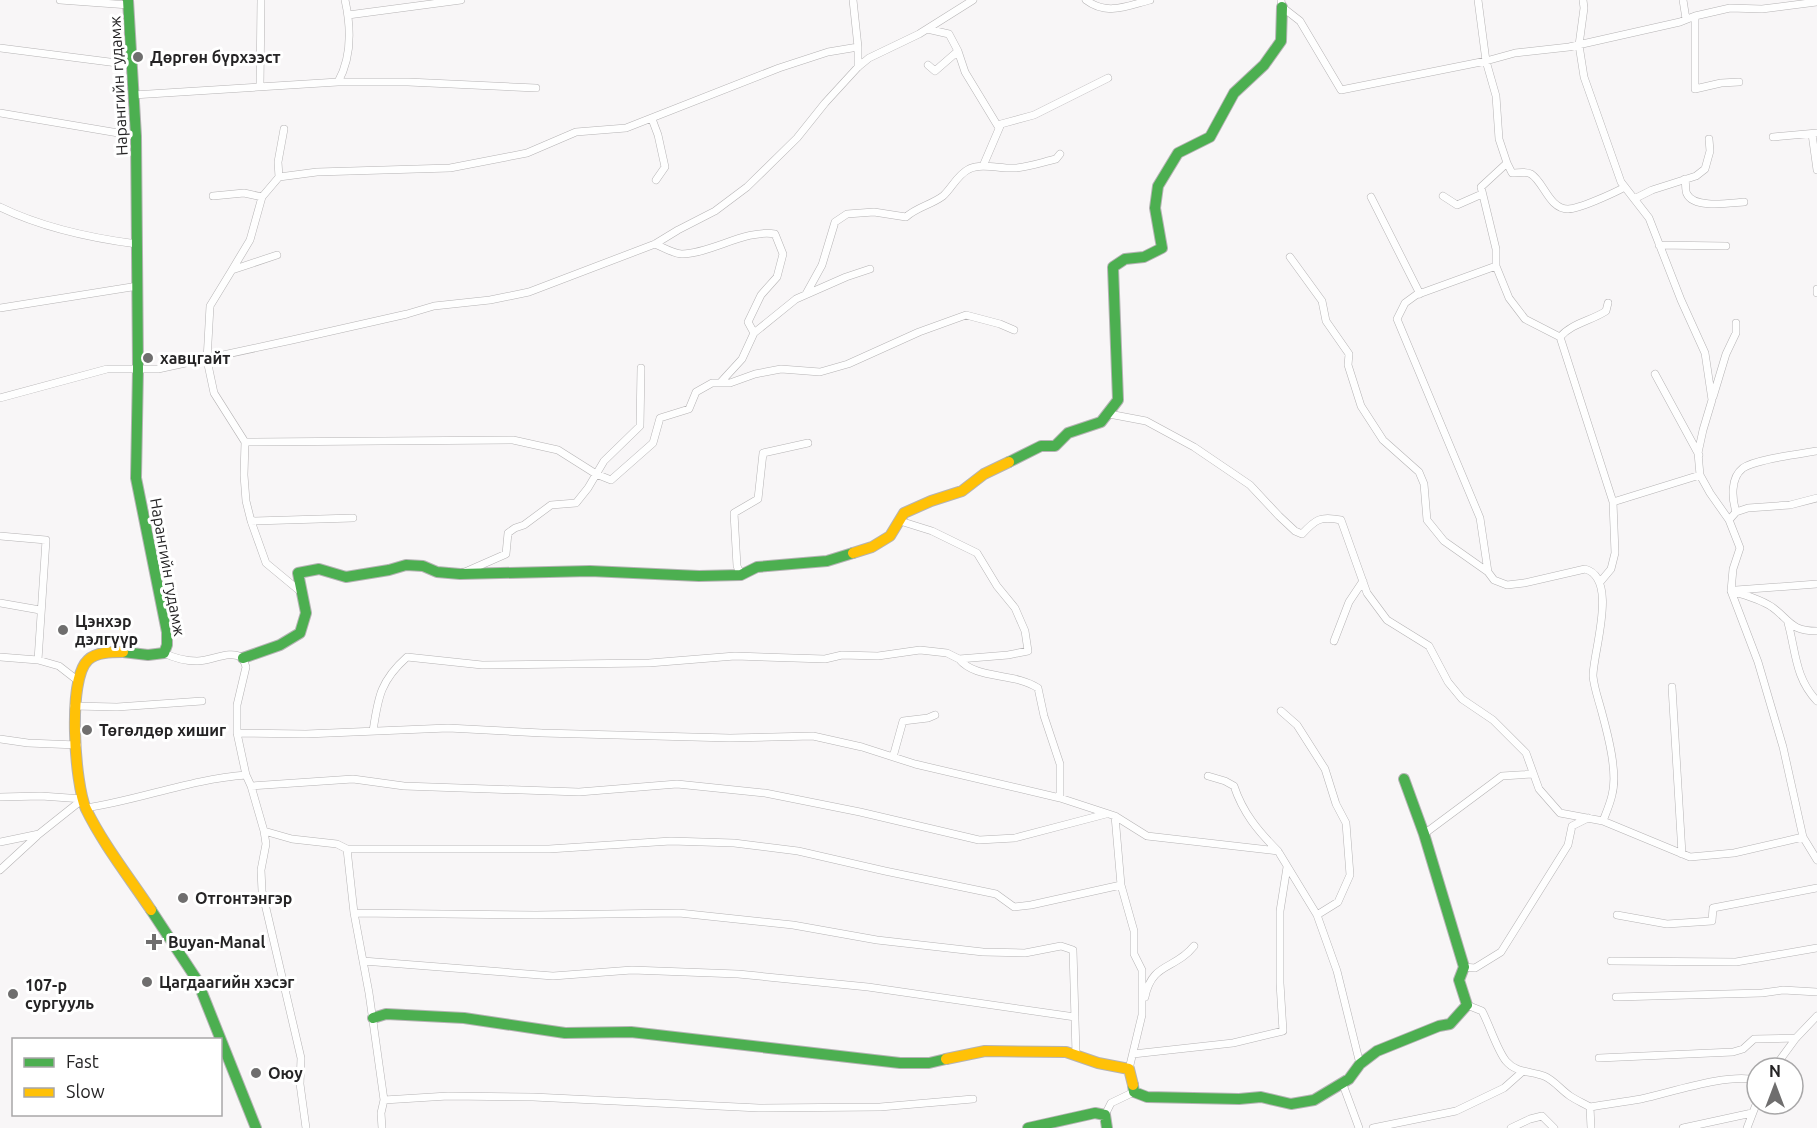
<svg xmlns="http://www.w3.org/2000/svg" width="1817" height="1128" viewBox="0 0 1817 1128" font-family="Ubuntu,sans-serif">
<rect width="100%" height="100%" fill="#f8f6f7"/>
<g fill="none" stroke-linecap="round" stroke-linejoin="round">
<g stroke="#b5b3b4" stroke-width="8">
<path id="street" d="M60 0 129 5
M853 0 858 47V67
M1086 0C1107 16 1127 6 1150 0
M1281 0 1282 7 1300 21 1341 90 1486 61 1515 53 1569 47 1680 22 1695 16 1730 8 1762 9 1817 2
M1478 0 1486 61 1496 96 1499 139 1507 163 1481 187 1496 249V266L1416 295 1405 303 1397 319 1480 518 1488 572 1494 580 1507 585 1524 583 1585 569C1619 578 1593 652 1593 676 1594 688 1599 701 1602 713 1608 735 1618 773 1612 795 1610 804 1606 813 1603 821
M1583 0 1584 8 1579 45 1584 77 1621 182 1649 218 1681 300 1705 353 1712 400 1703 430 1698 453 1700 475 1710 493 1729 520 1740 548 1733 569 1731 591 1758 662 1783 747 1803 837 1817 860
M1683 0 1686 19
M348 15 461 0
M1695 16V89L1721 83 1739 82
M927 29 949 34 958 51 935 71 928 65
M0 48 133 65
M958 51 965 72 999 128
M338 82H408L536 88
M260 86 261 0
M133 95 338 82C352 57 351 27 345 0
M0 113 136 136
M652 119 658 135 665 167 656 180
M1812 134 1817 170
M1773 137 1817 133
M1507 163 1512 173C1518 173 1526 171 1531 174 1544 182 1549 209 1568 209 1579 209 1614 193 1625 187
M983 166 1001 124 1034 115 1108 78
M279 177 317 172 450 168 527 153 576 132 626 128 779 68 828 52 858 47
M1685 179C1686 184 1685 191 1687 194 1694 209 1730 203 1744 202
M213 196 244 193 262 197
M1443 196 1457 205 1482 194
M1371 197 1420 294
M1634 199 1652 190 1696 176 1705 169 1710 151 1709 139
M0 207C43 228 91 238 137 244
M1659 245 1726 246
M277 255 232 270 210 306 207 360 214 393 245 442 244 475 246 501 251 521 266 563 301 592
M1290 257 1322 301 1326 321 1349 354 1348 365 1361 406 1383 440 1419 472 1424 484 1427 520 1444 541 1488 572
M1496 266 1509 298 1525 319 1560 337 1613 502 1615 553 1611 569 1601 581
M232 270 250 240 262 197 279 177 278 162 284 129
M1817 289V293
M806 294 822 265 835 222 847 214 874 212 906 217C917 207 931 205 943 196 952 188 957 175 969 169 982 163 1001 169 1015 168 1029 167 1043 162 1056 159L1060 154
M0 308 138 286
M754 333 796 299 846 277 870 269
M1560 337C1572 323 1591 321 1606 311L1608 303
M1655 374 1699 455
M720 383H730L755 374 781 369 820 372 848 364 919 332 966 315 1000 324 1014 330
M1713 397 1726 354 1736 333V323
M0 398 107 369H158L292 340 407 314 434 306 490 300 529 292 655 244 678 230 715 211 747 187 797 138 825 103 858 67 869 58 919 34 973 0
M1109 414 1146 421 1194 447 1250 485 1279 516 1295 531 1302 534C1316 519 1320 516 1341 520L1367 593 1387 620 1429 646 1448 682 1462 699 1493 720 1526 753 1539 789 1560 813 1603 821 1690 857 1734 853 1803 837
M245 442 513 440 558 450 596 474 611 480 653 443 660 418 689 409 696 392 712 383H720L742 359 754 333 748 322 761 295 777 277 783 254 775 234C746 229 712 253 682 254 674 254 662 247 655 244
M1613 502 1700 475
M1736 512 1748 508 1790 505 1817 498
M1729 520 1736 512C1732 499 1730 478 1743 468 1756 459 1800 454 1817 451
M251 521 353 518
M900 521 932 531 977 553 997 586 1015 608 1025 631 1028 651 1008 655 959 659C976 680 1014 672 1038 688L1044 716 1060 764V798
M0 536 46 540 38 660 59 666 77 680
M465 572 506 554 508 533 515 528 524 525 551 505 576 503 588 488 604 461 640 426 641 368
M741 575 737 566 734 513 758 499 763 453 808 443
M1736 590 1817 584
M1731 591C1745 595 1760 599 1772 607 1790 620 1790 631 1817 631
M0 603 40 610
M1788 623C1796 652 1795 678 1817 701
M1334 641 1349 602 1363 581
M164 653C174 658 185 661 197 661 212 661 230 649 243 658L246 667 237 705V733L246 775 251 786 264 831 292 839 337 844 347 849 354 913 369 993 384 1100 381 1113 382 1128
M0 657 38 660
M1672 687 1682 854
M74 706 117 707 202 701
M1281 711 1297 725 1325 769 1336 804 1346 823 1350 875 1338 902 1317 915
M373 731C378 698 380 681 407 657L482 665 649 663 735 656 825 659 842 655 878 656 920 650 947 653 959 659
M237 733 306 734 448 728 542 733 730 738 813 736 862 747 915 764 1060 798 1115 816 1147 836 1278 851 1317 915 1337 971 1360 1064
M0 739 28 743 77 745
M893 757 903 721 928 718 935 715
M1208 776 1225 781 1234 786C1243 813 1258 831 1278 851
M251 786 353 779 404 786 579 792 677 784 765 793 860 812 979 840 1015 838 1106 814
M0 797 41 796 83 799
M86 808C140 800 191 779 246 775
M1115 816 1121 885 1134 931V954L1142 970V1015L1129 1069
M264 831 266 844 261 870 262 891 301 1058 300 1084 306 1128
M1424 834 1502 776 1533 774
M0 842 39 834 83 799
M347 849H549L671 841 734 843 798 851 885 871 996 894 1014 907 1031 905 1121 885
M0 870 37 836
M354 913 536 915 679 913 793 925 877 940 983 952 1025 953 1061 946 1073 950 1076 1054
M1617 915 1667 924 1712 921 1713 908 1817 888
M363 961 553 976 632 970 738 974 868 987 1075 1017
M1611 961 1736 962 1817 948
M1464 967 1475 968 1501 952 1568 845 1572 826 1588 818
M1145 997C1152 962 1175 970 1194 946
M1616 997 1762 993 1783 990 1817 992
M1467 1005 1482 1011C1490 1026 1497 1050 1506 1061 1516 1073 1531 1071 1544 1076 1554 1080 1561 1090 1570 1096 1576 1100 1583 1103 1590 1107L1591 1128
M1133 1054 1233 1043 1283 1031 1280 983V911L1287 867
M1599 1058 1733 1052 1743 1049 1754 1039 1796 1038
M1774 1068 1796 1038 1817 1016
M1342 1082 1359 1128
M384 1100 448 1096 533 1097 759 1108 880 1107 973 1099
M1590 1107C1607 1104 1624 1102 1641 1099 1673 1092 1726 1073 1757 1080
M1105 1115 1111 1103 1134 1092
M1373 1128 1456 1111 1504 1088 1522 1072
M1511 1128 1530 1119 1542 1116 1554 1128
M1683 1128 1752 1113
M1747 1128 1757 1102"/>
</g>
<g stroke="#b5b3b4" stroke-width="12">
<path id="fast" d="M1009 462 1041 446H1055L1068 433 1101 422 1118 400 1113 267 1125 259 1144 257 1162 248 1155 208 1158 186 1178 153 1210 137 1234 93 1264 65 1281 41 1282 7
M123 652 148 655 164 653 167 645V632L136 478 138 368 136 136 128 0
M243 658 280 645 300 633 306 613 298 573 319 569 346 577 389 570 406 565 423 566 437 572 460 574 590 571 699 576 741 575 757 567 827 561 853 553
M151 910 197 980 256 1128
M373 1018 386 1014 464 1018 565 1033 631 1032 900 1063H929L946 1059
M1133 1085 1134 1092 1147 1097 1239 1099 1261 1097 1291 1104 1314 1100 1349 1079 1360 1064 1377 1051 1439 1026 1450 1024 1467 1005 1459 980 1464 967 1424 834 1404 779
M1028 1128 1095 1113 1105 1115 1107 1128"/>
</g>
<g stroke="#b5b3b4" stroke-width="12">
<path id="slow" d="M853 553 872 547 890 536 904 513 931 501 962 491 984 474 1009 462
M123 652C112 652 96 652 88 660 67 679 75 785 86 809 103 844 129 877 151 910
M946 1059 985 1051 1066 1052 1098 1063 1129 1069 1133 1085"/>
</g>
<use href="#street" stroke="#fefefe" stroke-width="7"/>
<use href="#fast" stroke="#4caf50" stroke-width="10"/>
<use href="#slow" stroke="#ffc107" stroke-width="10"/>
</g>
<g fill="#6f6e6e" stroke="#fff" stroke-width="2">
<circle cx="138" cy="57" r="6"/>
<circle cx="148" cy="358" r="6"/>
<circle cx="63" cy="630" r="6"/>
<circle cx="87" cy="730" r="6"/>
<circle cx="183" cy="898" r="6"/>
<path d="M151 933h6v6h6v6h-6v6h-6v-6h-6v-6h6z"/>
<circle cx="147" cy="982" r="6"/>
<circle cx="13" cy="994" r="6"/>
<circle cx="256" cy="1073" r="6"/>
</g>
<g text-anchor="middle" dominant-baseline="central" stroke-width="6" stroke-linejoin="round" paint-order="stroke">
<g font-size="16" font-weight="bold" fill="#252425" stroke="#fff" text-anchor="start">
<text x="150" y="57">Дөргөн бүрхээст</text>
<text x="160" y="358">хавцгайт</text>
<text x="75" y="621">Цэнхэр<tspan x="75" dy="18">дэлгүүр</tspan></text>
<text x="99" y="730">Төгөлдөр хишиг</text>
<text x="195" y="898">Отгонтэнгэр</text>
<text x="168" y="942">Buyan-Manal</text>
<text x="159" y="982">Цагдаагийн хэсэг</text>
<text x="25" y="985">107-р<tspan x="25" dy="18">сургууль</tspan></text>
<text x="268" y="1073">Оюу</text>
</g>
<g font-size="16" fill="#252425" stroke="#fff">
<text transform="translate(118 86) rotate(-93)">Нарангийн гудамж</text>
<text transform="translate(168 567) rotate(80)">Нарангийн гудамж</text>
</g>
</g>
<rect x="12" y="1038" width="210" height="78" fill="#ffffff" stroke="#a8a7a8" stroke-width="1.5"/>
<rect x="24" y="1058" width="30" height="9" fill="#4caf50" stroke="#a8a7a8" stroke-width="1.5"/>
<text x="66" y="1068" font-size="18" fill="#252425">Fast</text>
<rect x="24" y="1088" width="30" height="9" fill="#ffc107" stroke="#a8a7a8" stroke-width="1.5"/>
<text x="66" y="1098" font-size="18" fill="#252425">Slow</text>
<g transform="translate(1775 1086)"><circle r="28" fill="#ffffff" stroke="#a8a7a8" stroke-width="1.5"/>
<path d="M0-4.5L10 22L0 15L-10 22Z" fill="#6f6e6e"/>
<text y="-9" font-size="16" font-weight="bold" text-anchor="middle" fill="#252425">N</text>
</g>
</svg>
